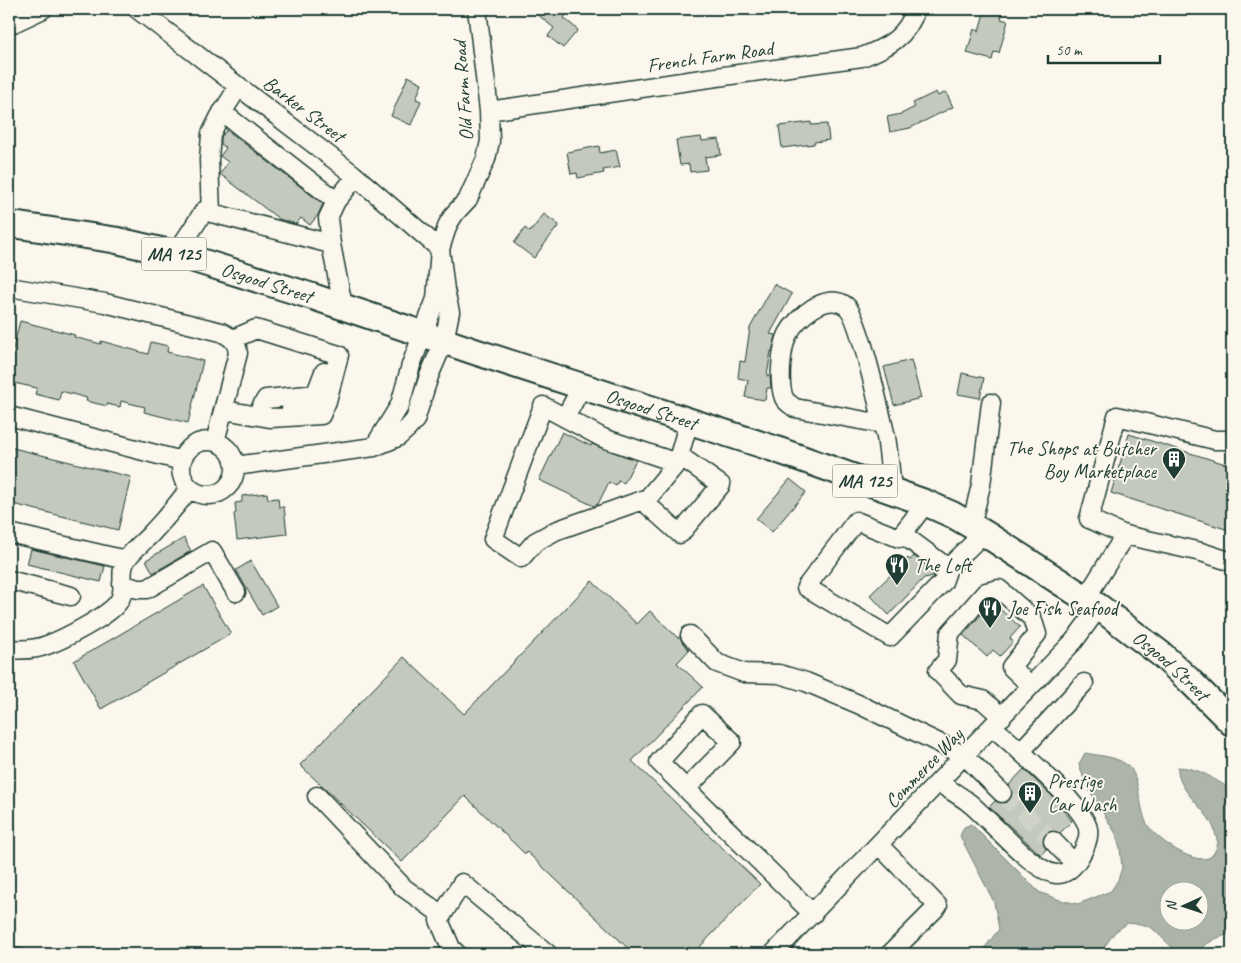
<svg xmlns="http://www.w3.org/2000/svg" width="1241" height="963" viewBox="0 0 1241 963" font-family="Caveat,sans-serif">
<rect width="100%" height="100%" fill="#fbf7ec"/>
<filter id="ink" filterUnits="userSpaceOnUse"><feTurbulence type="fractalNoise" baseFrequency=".02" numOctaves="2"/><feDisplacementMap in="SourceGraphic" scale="10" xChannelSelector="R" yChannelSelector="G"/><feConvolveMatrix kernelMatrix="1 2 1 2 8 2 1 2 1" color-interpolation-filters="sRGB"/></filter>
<g filter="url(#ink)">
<path fill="#adb4aa" stroke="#74847b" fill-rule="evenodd" d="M1085 753C1099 756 1121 756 1131 769 1139 779 1140 811 1147 824 1155 838 1191 864 1208 858 1214 856 1216 849 1218 843 1216 837 1215 830 1212 824 1203 806 1176 789 1178 767 1200 768 1214 779 1232 790V933L1215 939 1191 954H1179L1152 928 1144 925 1128 923 1115 932 1099 954H980L999 929 994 902 960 836 964 827 971 824 1039 892 1060 900 1078 904 1111 891 1118 880 1122 868 1120 848 1116 834 1086 785 1079 764ZM1168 890H1198V920H1168Z"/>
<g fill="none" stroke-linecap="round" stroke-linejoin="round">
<path stroke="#74847b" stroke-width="4.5" d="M9 948 42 954"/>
</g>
<path fill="#c4c9be" stroke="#1f3d34" d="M531 9H558L566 15 564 18 578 30 563 48 548 36 554 28Z
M985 9 1002 14 1001 19 1008 21 999 53 994 52 992 60 967 53 974 29 979 31Z
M408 76 422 83 416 99 421 101 411 125 391 116Z
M936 92 938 96 946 92 953 107 910 128 890 132 887 117 901 114 915 107 913 103Z
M811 122V125L827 124 829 140 814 142V144L782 148 779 126Z
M227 130 323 204 318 215 310 225 301 218 296 224 279 219 220 174 228 162 220 156 226 148 221 144V137Z
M701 137 702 141 719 139 721 155 705 157 707 170 690 172 689 164 680 165 676 140Z
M599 146 600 153 616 150 620 167 603 170 604 173 578 178 577 173 571 174 567 152Z
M544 214 559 225 534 258 514 243 525 228 530 232Z
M774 284 792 294 770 334 776 335 772 352 771 351 767 376H770L771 388H767L765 400 745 397 748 380 738 378 740 361 745 362 750 328Z
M20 321 75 335 74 337 101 344V341L148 354 151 342 168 346 167 352 203 361 188 423 144 412 145 407 121 401 120 407 107 404V406L86 401 87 398 61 391 59 400 35 394 37 388 9 382V365Z
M911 360 921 398 894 405 884 367Z
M962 373 984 378 980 398 958 394Z
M562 432 591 446 592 444 636 460 624 483 618 481 616 486 609 482 598 504 594 506 539 480Z
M1129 434 1232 466V531L1111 493Z
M9 447 131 477 118 530 9 503Z
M790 479 806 492 772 532 756 519Z
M267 493 268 499 278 498 279 507H284L287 534 237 540 234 514 236 513 235 503 242 502V496Z
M184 538 191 551 153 573 146 560Z
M31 549 105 566 101 582 27 564Z
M914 556 921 561 934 576 924 578 889 615 870 595 908 558 910 560Z
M251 561 277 606 262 615 236 570Z
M592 581 637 624 650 611 678 638 680 636 682 642 689 650 677 663 703 687 632 761 760 884 693 954H634L527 852 525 854 465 796 402 862 300 765 404 657 464 714Z
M203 586 231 634 101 709 74 661Z
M992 602 1020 627 1010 638 1013 642 1000 656 993 650 987 657 963 635Z
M1024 769 1054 798 1072 821 1060 833 1051 831 1045 834 1043 843 1046 849 1041 855 989 807 995 801 1004 803 1010 800 1012 791 1009 785Z"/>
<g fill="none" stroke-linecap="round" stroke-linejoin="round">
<path stroke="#cfd2c7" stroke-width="18" stroke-dasharray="18 9" stroke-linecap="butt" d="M1002 793 1053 841"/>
<g stroke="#1f3d34" stroke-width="21">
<path id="minor" d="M137 9 353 174 440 249 445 290 450 312 444 341 429 376 415 420 408 428 398 437 374 447 235 466
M9 25 43 9
M489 111 688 81 862 57C888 47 907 37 916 9
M222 112 336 201
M211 213 209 160 211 134 220 116 239 86
M331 244 328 218 336 201 356 177
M176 254 204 211 331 244 343 306
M9 287 105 303 221 332C231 337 237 341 238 353L215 442
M261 407 266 399 317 394
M291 409 311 406 324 372
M224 410 270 418 321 415 327 401 339 355 256 329 233 339
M9 416 182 461
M565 418 582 386
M882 424 795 408C791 405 786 402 784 398 778 383 781 348 788 334 797 317 827 291 846 306 859 315 881 416 886 437 889 454 890 472 892 490
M1232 440H1215L1117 416 1089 519 1125 535 1201 552 1232 562
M181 468a27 27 0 1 1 54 0a27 27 0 1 1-54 0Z
M374 447 400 405 411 365 436 299 440 249 448 224 455 213 468 199 486 159 490 141 489 111 477 9
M677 463 648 498 555 531 535 542 521 558 493 539 543 406 603 438 677 463 689 421
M642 500 680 534 721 485 680 456
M926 503 899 538 856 521 806 587 890 637 943 582 948 568 984 533
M971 526 981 485 991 403
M9 533 126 560
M902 534 948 568
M9 580 71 596
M122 584 138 589H147L212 551 236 592
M1086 598 1125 535
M690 635 717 663 744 673 779 674 806 682 858 704 939 743 965 756 1002 793
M9 649C21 650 35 650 47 645 62 640 111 615 119 601 127 589 118 573 126 560 132 551 142 543 150 535 164 520 177 505 190 488
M1002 717 983 700 961 695 938 671 947 660 950 633 986 592 999 589 1032 618 1037 634 1011 667 1031 686
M1021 751 1084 683
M939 783C948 789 959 795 968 802 989 818 1032 871 1056 874 1067 875 1074 866 1079 858 1084 850 1090 839 1088 829 1085 806 1012 744 993 727
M686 789 732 742 702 714 659 762 813 914
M317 796 404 888 442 915
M1053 841 1075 864
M879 845 938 906 890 954
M457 954 451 948 439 920 462 883 548 954
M773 954 1074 641 1099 607"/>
</g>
<g stroke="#1f3d34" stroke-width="29">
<g id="highway">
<path id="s1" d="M9 224 115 240 180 255 314 297 476 352 772 448 926 503 953 515 984 533 1099 607 1162 655 1191 682 1232 723"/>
</g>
</g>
<use href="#minor" stroke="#fbf7ec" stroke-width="18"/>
<use href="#highway" stroke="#fbf7ec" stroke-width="25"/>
</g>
</g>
<defs>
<g id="building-pin" transform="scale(1.25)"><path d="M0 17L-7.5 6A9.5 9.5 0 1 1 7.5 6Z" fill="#1f3d34" stroke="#fbf7ec"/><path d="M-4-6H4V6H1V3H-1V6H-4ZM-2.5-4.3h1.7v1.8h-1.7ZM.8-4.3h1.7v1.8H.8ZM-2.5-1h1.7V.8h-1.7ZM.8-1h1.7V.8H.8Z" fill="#fff"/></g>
<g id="restaurant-pin" transform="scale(1.25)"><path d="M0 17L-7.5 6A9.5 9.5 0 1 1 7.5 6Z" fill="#1f3d34" stroke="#fbf7ec"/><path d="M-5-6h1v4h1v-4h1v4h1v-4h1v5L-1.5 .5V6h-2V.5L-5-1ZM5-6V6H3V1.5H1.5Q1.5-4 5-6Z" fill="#fff"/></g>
</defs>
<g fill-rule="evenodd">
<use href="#building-pin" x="1174" y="459"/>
<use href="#restaurant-pin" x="897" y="565"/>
<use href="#restaurant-pin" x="990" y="608"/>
<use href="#building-pin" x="1030" y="793"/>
</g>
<g text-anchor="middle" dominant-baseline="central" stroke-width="4" stroke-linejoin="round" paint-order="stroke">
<g fill="#fbf7ec" stroke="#61756b" stroke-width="1">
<rect x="141.5" y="237.5" width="65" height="33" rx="4"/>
<rect x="832.5" y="464.5" width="65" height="33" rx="4"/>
</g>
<g font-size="19" font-weight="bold" fill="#1f3d34">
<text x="174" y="254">MA 125</text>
<text x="865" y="481">MA 125</text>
</g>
<g font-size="20" fill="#1f3d34" stroke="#fbf7ec">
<text transform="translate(710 57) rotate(-8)">French Farm Road</text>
<text transform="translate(463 91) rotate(-94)">Old Farm Road</text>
<text transform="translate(304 109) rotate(37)">Barker Street</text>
<text stroke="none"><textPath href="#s1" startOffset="265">Osgood Street</textPath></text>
<text stroke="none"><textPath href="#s1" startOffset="670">Osgood Street</textPath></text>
<text stroke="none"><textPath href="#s1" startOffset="1255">Osgood Street</textPath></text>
<text transform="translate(924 768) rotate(-46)">Commerce Way</text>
</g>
<g font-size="20" fill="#1f3d34" stroke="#fbf7ec" text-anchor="start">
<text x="1156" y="448" text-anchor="end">The Shops at Butcher<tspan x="1156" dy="23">Boy Marketplace</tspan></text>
<text x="914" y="565">The Loft</text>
<text x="1008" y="608">Joe Fish Seafood</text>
<text x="1048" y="781">Prestige<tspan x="1048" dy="23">Car Wash</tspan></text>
</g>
</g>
<rect width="1241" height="963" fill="none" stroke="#fbf7ec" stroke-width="30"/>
<rect x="15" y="15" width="1211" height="933" fill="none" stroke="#1f3d34" stroke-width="2" filter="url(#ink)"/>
<g transform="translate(1184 906) rotate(267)"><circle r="24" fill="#fbf7ec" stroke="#a3ada2"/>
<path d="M0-4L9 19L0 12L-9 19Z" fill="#1f3d34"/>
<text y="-8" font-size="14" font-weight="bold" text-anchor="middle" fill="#1f3d34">N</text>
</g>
<path d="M1048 55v8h112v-8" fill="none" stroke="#1f3d34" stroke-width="2.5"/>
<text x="1056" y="55" font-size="15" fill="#1f3d34" stroke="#fbf7ec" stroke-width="4" paint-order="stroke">50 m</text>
</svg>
